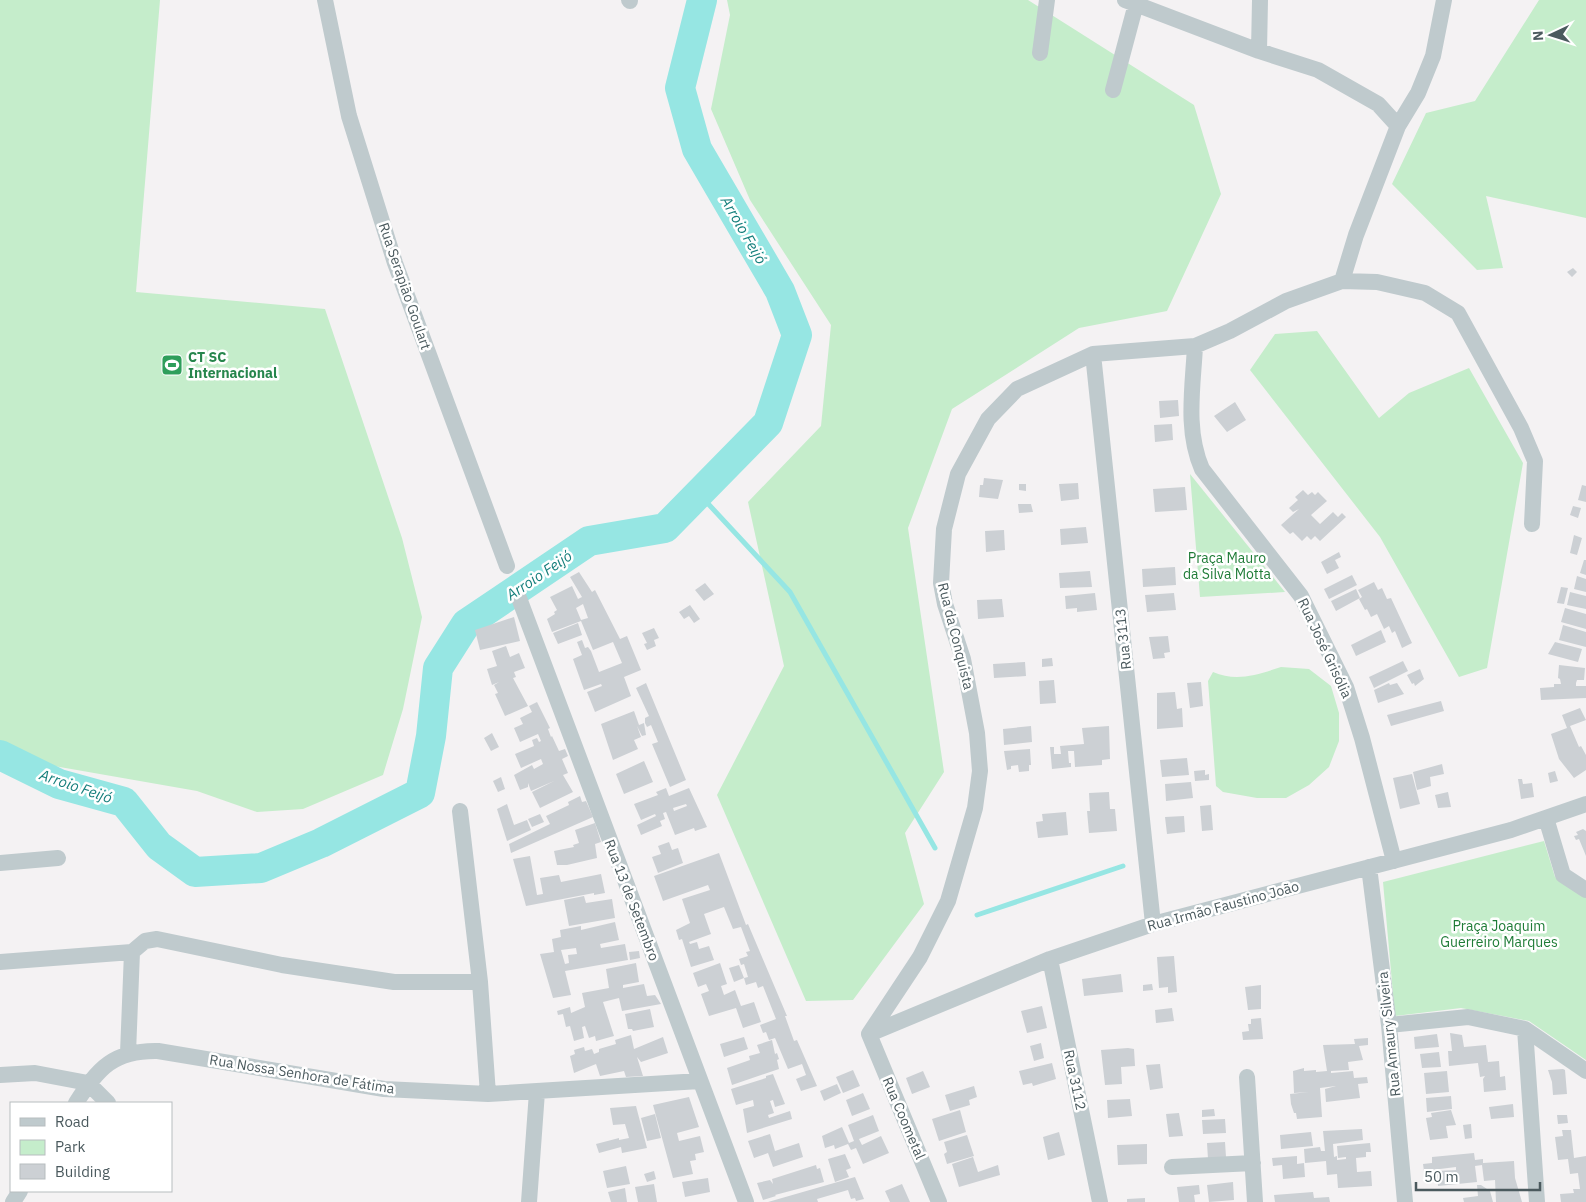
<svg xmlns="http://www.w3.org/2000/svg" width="1586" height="1202" viewBox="0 0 1586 1202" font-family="'IBM Plex Sans',sans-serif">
<rect width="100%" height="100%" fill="#f4f2f3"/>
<path fill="#c5edcb" d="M0 0H160L136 292 325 309 402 538 422 617 403 709 383 775 303 809 257 812 197 791 54 766 0 741Z
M727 0H1028L1194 105 1221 194 1167 311 1079 328 952 409 908 528 944 772 905 833 924 904 853 1000 806 1001 717 795 784 666 748 502 821 426 831 325 750 200 711 109 730 15Z
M1539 0H1586V218L1486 196 1503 268 1477 270 1392 184 1426 113 1475 101Z
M1317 331 1379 418 1409 393 1469 368 1523 463 1487 668 1459 677 1380 537 1250 370 1275 334Z
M1190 474 1285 592 1200 597Z
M1281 667 1309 669 1331 686 1339 713V741L1329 767 1309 785 1286 798H1257L1223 792 1216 786 1208 681 1213 672C1236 682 1257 675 1281 667Z
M1544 841 1555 877 1586 897V1060L1529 1021 1461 1008 1395 1016 1383 882Z"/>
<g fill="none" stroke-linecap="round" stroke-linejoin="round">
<path stroke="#96e6e3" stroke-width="5" d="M700 495 790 592 935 848
M977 915 1123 866"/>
<path stroke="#96e6e3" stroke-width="30" d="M0 755 59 784 124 802 159 846 195 872 261 868 321 843 420 793 431 736 438 668 466 624 589 541 665 528 768 423 797 335 780 291 697 149 680 88 702 0"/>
</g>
<path fill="#ccd0d4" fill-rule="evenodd" d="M1573 268 1577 272 1572 277 1567 272Z
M1178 400 1179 416 1160 418 1159 401Z
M1235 402 1246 420 1227 432 1214 416Z
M1172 424 1173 440 1155 442 1154 425Z
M984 478 1003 480 998 499 979 497 980 485H983Z
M1078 483 1079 499 1061 501 1059 484Z
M1019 484H1026V491L1019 490Z
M1582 485 1586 486V502L1578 500Z
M1185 487 1187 510 1155 512 1153 489Z
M1303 490 1308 495 1312 492 1315 495 1318 492 1327 501 1311 515 1320 524 1333 512 1338 517 1342 513 1346 517 1320 541 1315 536 1311 540 1307 536 1302 541 1293 532 1290 534 1281 525 1299 509 1293 512 1289 508 1298 500 1295 497Z
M1018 504H1031L1033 512 1019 513Z
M1573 506 1581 508 1578 518 1570 515Z
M1086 527 1088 543 1061 545 1060 529Z
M1004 530 1005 550 986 552 985 531Z
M1574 535 1582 538 1577 555 1570 553Z
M1339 552 1341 557 1335 560 1339 568 1327 574 1321 562Z
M1584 560H1586V575L1580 573Z
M1175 567 1176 585 1143 587 1142 569Z
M1090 571 1092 587 1060 588 1059 573Z
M579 572 592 592 595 590 620 639 627 636 641 670 624 677 631 696 595 712 587 692 602 686 601 684 584 690 573 659 582 655 577 642 582 640 585 648 588 647 591 651 599 672 622 663 613 642 593 650 581 621 552 632 547 619 555 614 554 612 557 610 550 597 572 586 578 599 582 597 570 577ZM583 604 588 618 581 620 576 608Z
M1352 575 1357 585 1329 599 1324 589Z
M1577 576 1586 579V592L1574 589Z
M1374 582 1378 590 1382 588 1387 599 1391 598 1412 643 1402 648 1395 631 1392 633 1389 626 1384 629 1377 614 1371 617 1367 609 1365 610 1359 599 1362 597 1358 590Z
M705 583 714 594 704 601 695 590Z
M1561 587 1568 588 1564 604 1557 603Z
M1356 589 1360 598 1336 611 1331 601Z
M1570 592 1586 596V609L1567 605Z
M1095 593 1097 610 1077 612V608L1066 609 1065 596Z
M1174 593 1176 610 1147 612 1145 595Z
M1002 599 1004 617 978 619 977 600Z
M690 605 700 619 694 623 689 616 684 619 679 612Z
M1565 608 1586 614V629L1561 622Z
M514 617 520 641 480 650 475 630Z
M578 623 582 635 558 644 553 633Z
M1563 625 1586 632V647L1559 640Z
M654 628 659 638 654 640 656 646 647 650 644 644 647 643 642 633Z
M1381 630 1386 642 1356 656 1351 645Z
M1168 636 1170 652 1164 653 1165 658 1153 659 1149 637Z
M1555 642 1582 649 1578 662 1548 654Z
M506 646 510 657 519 653 525 668 514 672 516 677 513 678 528 706 505 716 495 694 498 693 494 685 499 682 492 685 487 669 497 666 492 651Z
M1052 658 1053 666 1042 667V659Z
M1403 661 1408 671 1374 688 1369 677Z
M1025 662 1026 676 994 678 993 664Z
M1559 665 1585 668 1584 680H1577L1576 683V686H1586V698L1541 700 1540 688 1554 687V684H1561L1560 679 1558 678Z
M1420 669 1424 679 1415 686 1414 683 1412 684 1407 675Z
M1054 680 1056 703 1040 704 1039 681Z
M1201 682 1203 706 1190 708 1187 683Z
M646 683 686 780 670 787 652 744 658 742 651 725 647 727 645 723V718L649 716 636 688Z
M1389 683 1390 685 1397 683 1404 694 1378 703 1374 690Z
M1175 692 1177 709 1182 708 1183 727 1157 729V693Z
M1441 701 1444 711 1391 726 1387 715Z
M537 702 550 728 548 729 551 737 552 736 559 751 565 749 568 756 562 759 568 773 563 775 573 792 540 808 532 792 554 781 531 791 528 783V787L520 790 514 775 532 765 534 769 543 764 541 759 521 768 515 754 534 746 532 740 537 738 539 742 541 741 538 734 520 742 514 728 523 724 520 718 532 712 529 706Z
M1580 708 1586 720 1570 726 1579 747 1581 746 1586 755V770L1574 778 1559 759 1551 734 1567 728 1562 715Z
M634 711 639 725 644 723 646 735 642 736 637 726 641 737 634 740 638 749 613 760 601 724Z
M1031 726 1032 742 1004 745 1003 729Z
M1109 726 1110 759 1102 760V765L1075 767 1074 751H1068L1069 763H1071V767L1052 769 1050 747H1054V754H1061L1060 746 1084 744 1082 728Z
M492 733 499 747 491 751 484 738Z
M1030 749 1031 765H1029V771L1019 772 1018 765 1011 766V769L1007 770 1004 751Z
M1187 758 1189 775 1162 777 1160 760Z
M644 761 653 782 624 794 616 774Z
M1442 764 1444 774 1430 777 1431 786 1417 790 1413 772Z
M1205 770V775L1209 774V780L1195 781 1194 771Z
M1555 771 1558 781 1550 783 1548 773Z
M1412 774 1420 804 1400 809 1393 778Z
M501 777 505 789 498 792 493 781Z
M1518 779H1522L1523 784 1532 783 1534 797 1521 799Z
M1191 782 1193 798 1166 801 1165 784Z
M666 788 669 796 689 788 707 827 695 831 694 828 675 835 666 812 663 813 665 819 660 821 662 826 641 835 637 825 656 816 655 814 641 820 634 804 658 795 656 792ZM686 804 687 806 674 811 673 808Z
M1109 792 1110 809H1115L1117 831 1089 833 1087 811H1090L1089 793Z
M1448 792 1451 807 1438 808 1435 795Z
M580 796 582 802 586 801 593 817 511 853 509 844 550 824 546 816 569 805 568 802Z
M507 804 514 825 527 820 531 830 507 841 497 809Z
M1211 805 1213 830 1202 831 1200 806Z
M1066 812 1068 835 1038 838 1036 822 1043 821 1042 814Z
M540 814 544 822 532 827 528 819Z
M1184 816 1185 832 1167 834 1165 817Z
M595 823 601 842 595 844 597 858 567 865H557L554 851 574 847 573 845 579 843 575 830Z
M1583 829 1586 831V856L1579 839 1576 840 1574 836 1578 835 1576 832Z
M669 842 672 850 678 848 683 863 658 873 652 857 661 854 658 846Z
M719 853 746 925 748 924 787 1016H785L794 1041 797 1040 817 1086 801 1091 796 1079 806 1075 802 1064 788 1069 775 1038 769 1040 766 1032 763 1033 760 1025 776 1019 763 986 758 988 756 982 746 985 744 978 734 982 729 968 739 965 744 978 748 977 744 964 741 965 739 959 748 956 746 952 750 951 741 927 733 929 724 907 704 914 711 934 689 942 690 944 697 942 699 949 709 946 714 960 691 967 682 939 679 940 676 930 690 923 682 899 710 890 708 885 663 901 654 876Z
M530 856 537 895 543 894 540 878 559 875 561 882 601 874 605 893 594 895V893L526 906 513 859Z
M584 896 586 903 612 899 615 918 569 926 564 900Z
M615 922 619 940 600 944 601 948 625 944 628 960 565 971 571 995 553 998 540 954 554 952 552 939 561 937 560 930 581 926V930ZM576 948 577 954 568 955 569 963 565 964 561 950Z
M639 951 640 958 630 960 629 952Z
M1174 956 1177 992 1168 993V987L1159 988 1157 957Z
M636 963 639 982 623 985V988L644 984 647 996 655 995 661 1004 622 1011 619 998 603 1002 614 1036 596 1041 595 1036 589 1038 585 1026 582 1027 584 1038 574 1041 570 1026 566 1027 563 1014 558 1015 557 1011 570 1007 571 1013 585 1007 582 993 609 988 606 969Z
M720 963 727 984 721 986 724 995 735 990 741 1006 754 1002 761 1022 743 1028 736 1008 709 1016 701 994 709 991 706 984 698 987 693 973Z
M1121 974 1123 992 1084 996 1082 979Z
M1152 984 1153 990 1143 991V985Z
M1261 985V1009L1248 1010 1245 987Z
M1042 1006 1047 1028 1027 1033 1021 1011Z
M1172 1008 1174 1021 1156 1023 1155 1010Z
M650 1009 654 1027 633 1031 632 1029H628L625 1014Z
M1261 1018 1263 1039 1243 1040 1242 1032 1249 1031 1248 1024H1251V1019Z
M1450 1033 1462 1035 1464 1047 1486 1045 1488 1062 1499 1061 1500 1077 1505 1076 1506 1090 1484 1092 1483 1079 1485 1076 1480 1077 1478 1063 1449 1066 1448 1051H1452Z
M1437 1034 1439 1047 1415 1049 1414 1037Z
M631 1035 634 1049 663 1037 668 1053 641 1062 637 1057 643 1076 626 1077 624 1071 600 1076 596 1064 574 1073 570 1056 575 1054 574 1050 584 1047 585 1051 592 1049 594 1054 599 1052V1049L616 1044 615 1040Z
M744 1037 748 1049 724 1057 720 1044Z
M1368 1038V1045L1359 1046 1363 1060 1348 1062 1349 1070 1331 1071V1073L1353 1071 1354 1078 1367 1077 1368 1083 1358 1084 1360 1098 1326 1102 1325 1089 1336 1086 1320 1088 1322 1117 1297 1119 1296 1113H1294L1291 1104 1290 1094 1309 1092 1294 1093 1293 1071 1304 1068V1071L1316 1070V1072L1327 1071 1323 1045 1355 1044 1354 1039Z
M772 1040 775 1054 777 1053 779 1059 777 1060 779 1069 732 1085 727 1068 750 1060 749 1056 760 1053 757 1045Z
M1041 1043 1044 1058 1034 1061 1030 1046Z
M1128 1048 1134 1049 1135 1066 1121 1067 1122 1084 1105 1085 1101 1050Z
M1439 1052 1441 1067 1422 1068 1420 1054Z
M1052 1063 1056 1079 1033 1086 1032 1083 1023 1085 1019 1071Z
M1160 1064 1163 1088 1150 1090 1146 1065Z
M1563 1069 1565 1070 1567 1094 1553 1095 1552 1082 1548 1070Z
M853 1070 860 1086 843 1093 836 1077Z
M923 1071 930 1087 912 1094 906 1078Z
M1447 1071 1449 1092 1426 1094 1424 1073Z
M773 1074 785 1104 775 1107 773 1100 770 1101 774 1113 768 1115 769 1118 790 1111 792 1119 747 1133 743 1109 754 1106 753 1100 736 1105 731 1089 766 1078V1076Z
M837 1084 841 1093 824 1101 820 1091Z
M974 1086 977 1097 969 1100 970 1105 950 1111 945 1095Z
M863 1093 870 1109 852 1116 846 1100Z
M1451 1096 1452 1109 1427 1112 1426 1098Z
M689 1097 699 1127 677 1133 679 1141 700 1136 704 1152 695 1154 696 1160 690 1161 693 1174 673 1178 653 1105Z
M1130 1099 1132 1116 1108 1118 1107 1100Z
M1513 1104 1514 1117 1491 1119 1489 1107Z
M636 1106 647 1148 622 1153 621 1147 599 1153 596 1144 619 1138V1140L629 1138 625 1124 613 1125 610 1108Z
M1214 1109 1215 1116 1202 1117V1110Z
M960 1110 966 1132 939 1141 932 1119Z
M1451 1110 1456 1125 1446 1126 1448 1138 1430 1140 1426 1118 1432 1117 1431 1113Z
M1179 1113 1183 1136 1169 1137 1166 1114Z
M655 1114 661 1138 647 1141 641 1118Z
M873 1115 879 1131 859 1139 862 1145 881 1136 889 1153 863 1164 856 1148 851 1150 848 1144 835 1149 834 1145 825 1148 822 1136 842 1127 849 1143 854 1141 848 1125Z
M1557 1115H1567L1568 1123 1558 1124Z
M1225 1119 1226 1133 1203 1134 1202 1120Z
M1471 1124 1472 1138 1465 1139 1463 1125Z
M1362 1129 1363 1140 1333 1144 1334 1157 1337 1156V1160L1346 1159V1157L1338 1158 1337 1146 1370 1143 1371 1152H1366V1157L1356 1158 1357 1172 1371 1171 1372 1186 1338 1188 1337 1174 1327 1175 1326 1161 1305 1163 1304 1149 1320 1147 1321 1151H1325L1323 1131Z
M1562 1130H1571L1574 1158 1586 1156V1202H1561L1560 1194 1574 1193 1573 1189H1580L1578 1173 1570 1174 1568 1159 1558 1160 1555 1137 1563 1136Z
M1059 1132 1065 1155 1048 1160 1043 1137Z
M1311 1132 1313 1146 1281 1149 1280 1135Z
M770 1134 775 1151 799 1143 803 1157 773 1167 768 1153 754 1158 748 1141Z
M967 1135 974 1156 947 1164 944 1154 947 1152 944 1142Z
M1225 1142 1226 1157 1208 1159 1207 1143Z
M1147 1144V1164L1118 1165 1117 1145Z
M1474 1153 1475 1160 1483 1159V1163L1514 1161 1515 1178 1522 1202H1496L1495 1180 1484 1181 1482 1165 1475 1166 1477 1182 1438 1186 1437 1171 1456 1170V1167L1424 1171 1423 1164 1432 1163V1157Z
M845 1154 851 1168 846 1170 849 1177 835 1182 828 1159Z
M1297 1156V1164L1304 1163 1305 1177 1283 1179 1282 1165 1273 1166 1272 1158Z
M973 1157 978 1172 998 1165 1000 1175 959 1187 952 1164Z
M816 1165 817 1169 820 1168 824 1182 775 1195 776 1196 763 1200 757 1183 770 1180 773 1184 772 1179Z
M626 1166 630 1184 607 1188 603 1171Z
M654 1171 656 1179 647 1182 644 1174Z
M855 1177 864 1199 856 1201 855 1198 851 1199 848 1190 817 1199 818 1202H768Z
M708 1178 710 1192 685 1197 682 1182Z
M1233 1182 1234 1200 1209 1202 1207 1185Z
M654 1184 657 1202H638L635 1187Z
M902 1184 910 1202H890L885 1191Z
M1199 1185 1200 1194 1194 1195 1195 1202H1179L1177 1187Z
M1477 1185H1481L1490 1191 1493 1202H1464L1463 1198 1478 1196Z
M625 1188 627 1202H611L608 1192Z
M1313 1192 1314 1198 1329 1197 1330 1202H1275L1274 1195Z
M1145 1198V1202H1127V1199Z"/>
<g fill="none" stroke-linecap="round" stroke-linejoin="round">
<path stroke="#bfcacd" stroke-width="16" d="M325 0 349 116 395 263 507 566
M629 0 630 1
M1125 0 1259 51 1318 70 1378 104 1398 126
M1259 51 1260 0
M1040 53 1047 0
M1113 90 1137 0
M1342 281 1356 235 1398 126 1418 93 1433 56 1444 0
M1195 346C1193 387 1185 430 1202 469L1301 596 1346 687 1362 738 1394 861
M1093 354 1153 924
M519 598 746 1202
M460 811 480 982 488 1094
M1546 818 1563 875 1586 890
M0 863 58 858
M1369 867 1389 1025 1405 1202
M132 952 145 941 157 939 282 965 394 982H480
M1050 959 1100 1202
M0 962 132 952 128 1053
M1389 1025 1468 1017 1525 1029 1586 1071
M1525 1029 1537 1202
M869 1034 920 957 948 901 975 808 980 771 977 733 963 659 945 604 941 583 944 529 958 474 988 419 1017 389 1093 354 1195 346 1230 331 1286 301 1342 281 1377 282 1425 293 1458 313 1521 428 1535 461 1532 524
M869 1034 1050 959 1153 924 1511 830 1586 804
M869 1034 939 1202
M0 1075 35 1073 88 1083 108 1103
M1247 1077 1255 1202
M76 1103C98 1068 114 1050 158 1051L384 1089 488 1094 700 1081
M1172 1167 1253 1163
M13 1202 20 1191
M529 1202 537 1092"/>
</g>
<defs>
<g id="stadium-square" transform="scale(1.125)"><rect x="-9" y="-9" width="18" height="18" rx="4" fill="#2e9e5b" stroke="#fff"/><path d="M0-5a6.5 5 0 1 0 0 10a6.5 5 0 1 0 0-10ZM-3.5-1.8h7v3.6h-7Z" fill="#fff"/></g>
</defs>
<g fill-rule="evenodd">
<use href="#stadium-square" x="172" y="365"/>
</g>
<g text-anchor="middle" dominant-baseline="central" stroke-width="5" stroke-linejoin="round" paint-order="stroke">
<g font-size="14" fill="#4b5a5e" stroke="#fff">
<text transform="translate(405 286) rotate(71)">Rua Serapião Goulart</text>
<text transform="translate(956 636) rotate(76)">Rua da Conquista</text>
<text transform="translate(1123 639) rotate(-96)">Rua 3113</text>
<text transform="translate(1325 648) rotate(65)">Rua José Grisólia</text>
<text transform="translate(632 900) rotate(69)">Rua 13 de Setembro</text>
<text transform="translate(1223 906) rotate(-15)">Rua Irmão Faustino João</text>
<text transform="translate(1389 1034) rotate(-96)">Rua Amaury Silveira</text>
<text transform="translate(302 1074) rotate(9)">Rua Nossa Senhora de Fátima</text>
<text transform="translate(1075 1080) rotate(78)">Rua 3112</text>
<text transform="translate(904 1118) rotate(67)">Rua Coometal</text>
</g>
<g font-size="14" font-weight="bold" fill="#27864d" stroke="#fff" text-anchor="start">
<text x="188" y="357">CT SC<tspan x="188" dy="16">Internacional</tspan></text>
</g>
<g font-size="14" fill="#1f7c37" stroke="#fff">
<text x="1227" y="558">Praça Mauro<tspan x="1227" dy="16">da Silva Motta</tspan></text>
<text x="1499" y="926">Praça Joaquim<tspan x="1499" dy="16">Guerreiro Marques</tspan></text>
</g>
<g font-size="15" font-style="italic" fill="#167f7c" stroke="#fff">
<text transform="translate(744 230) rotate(60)">Arroio Feijó</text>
<text transform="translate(539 575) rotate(-34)">Arroio Feijó</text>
<text transform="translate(76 786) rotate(19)">Arroio Feijó</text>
</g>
</g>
<rect x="10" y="1102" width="162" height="90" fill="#ffffff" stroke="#b7bdbf"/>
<rect x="20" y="1118" width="25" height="8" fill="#bfcacd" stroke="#b7bdbf"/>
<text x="55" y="1127" font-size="15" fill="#4b5a5e">Road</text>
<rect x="20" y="1140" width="25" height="15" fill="#c5edcb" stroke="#b7bdbf"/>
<text x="55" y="1152" font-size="15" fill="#4b5a5e">Park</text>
<rect x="20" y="1164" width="25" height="15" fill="#ccd0d4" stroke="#b7bdbf"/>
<text x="55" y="1177" font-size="15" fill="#4b5a5e">Building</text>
<g transform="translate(1551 35) rotate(266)" stroke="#ffffff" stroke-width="4" paint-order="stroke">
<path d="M0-4L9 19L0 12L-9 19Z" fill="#4b5a5e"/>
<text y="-8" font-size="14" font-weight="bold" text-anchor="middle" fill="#4b5a5e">N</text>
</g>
<path d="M1416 1182v8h124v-8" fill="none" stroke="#4b5a5e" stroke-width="2.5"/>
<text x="1424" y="1182" font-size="15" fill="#4b5a5e" stroke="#ffffff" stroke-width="4" paint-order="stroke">50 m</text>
</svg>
